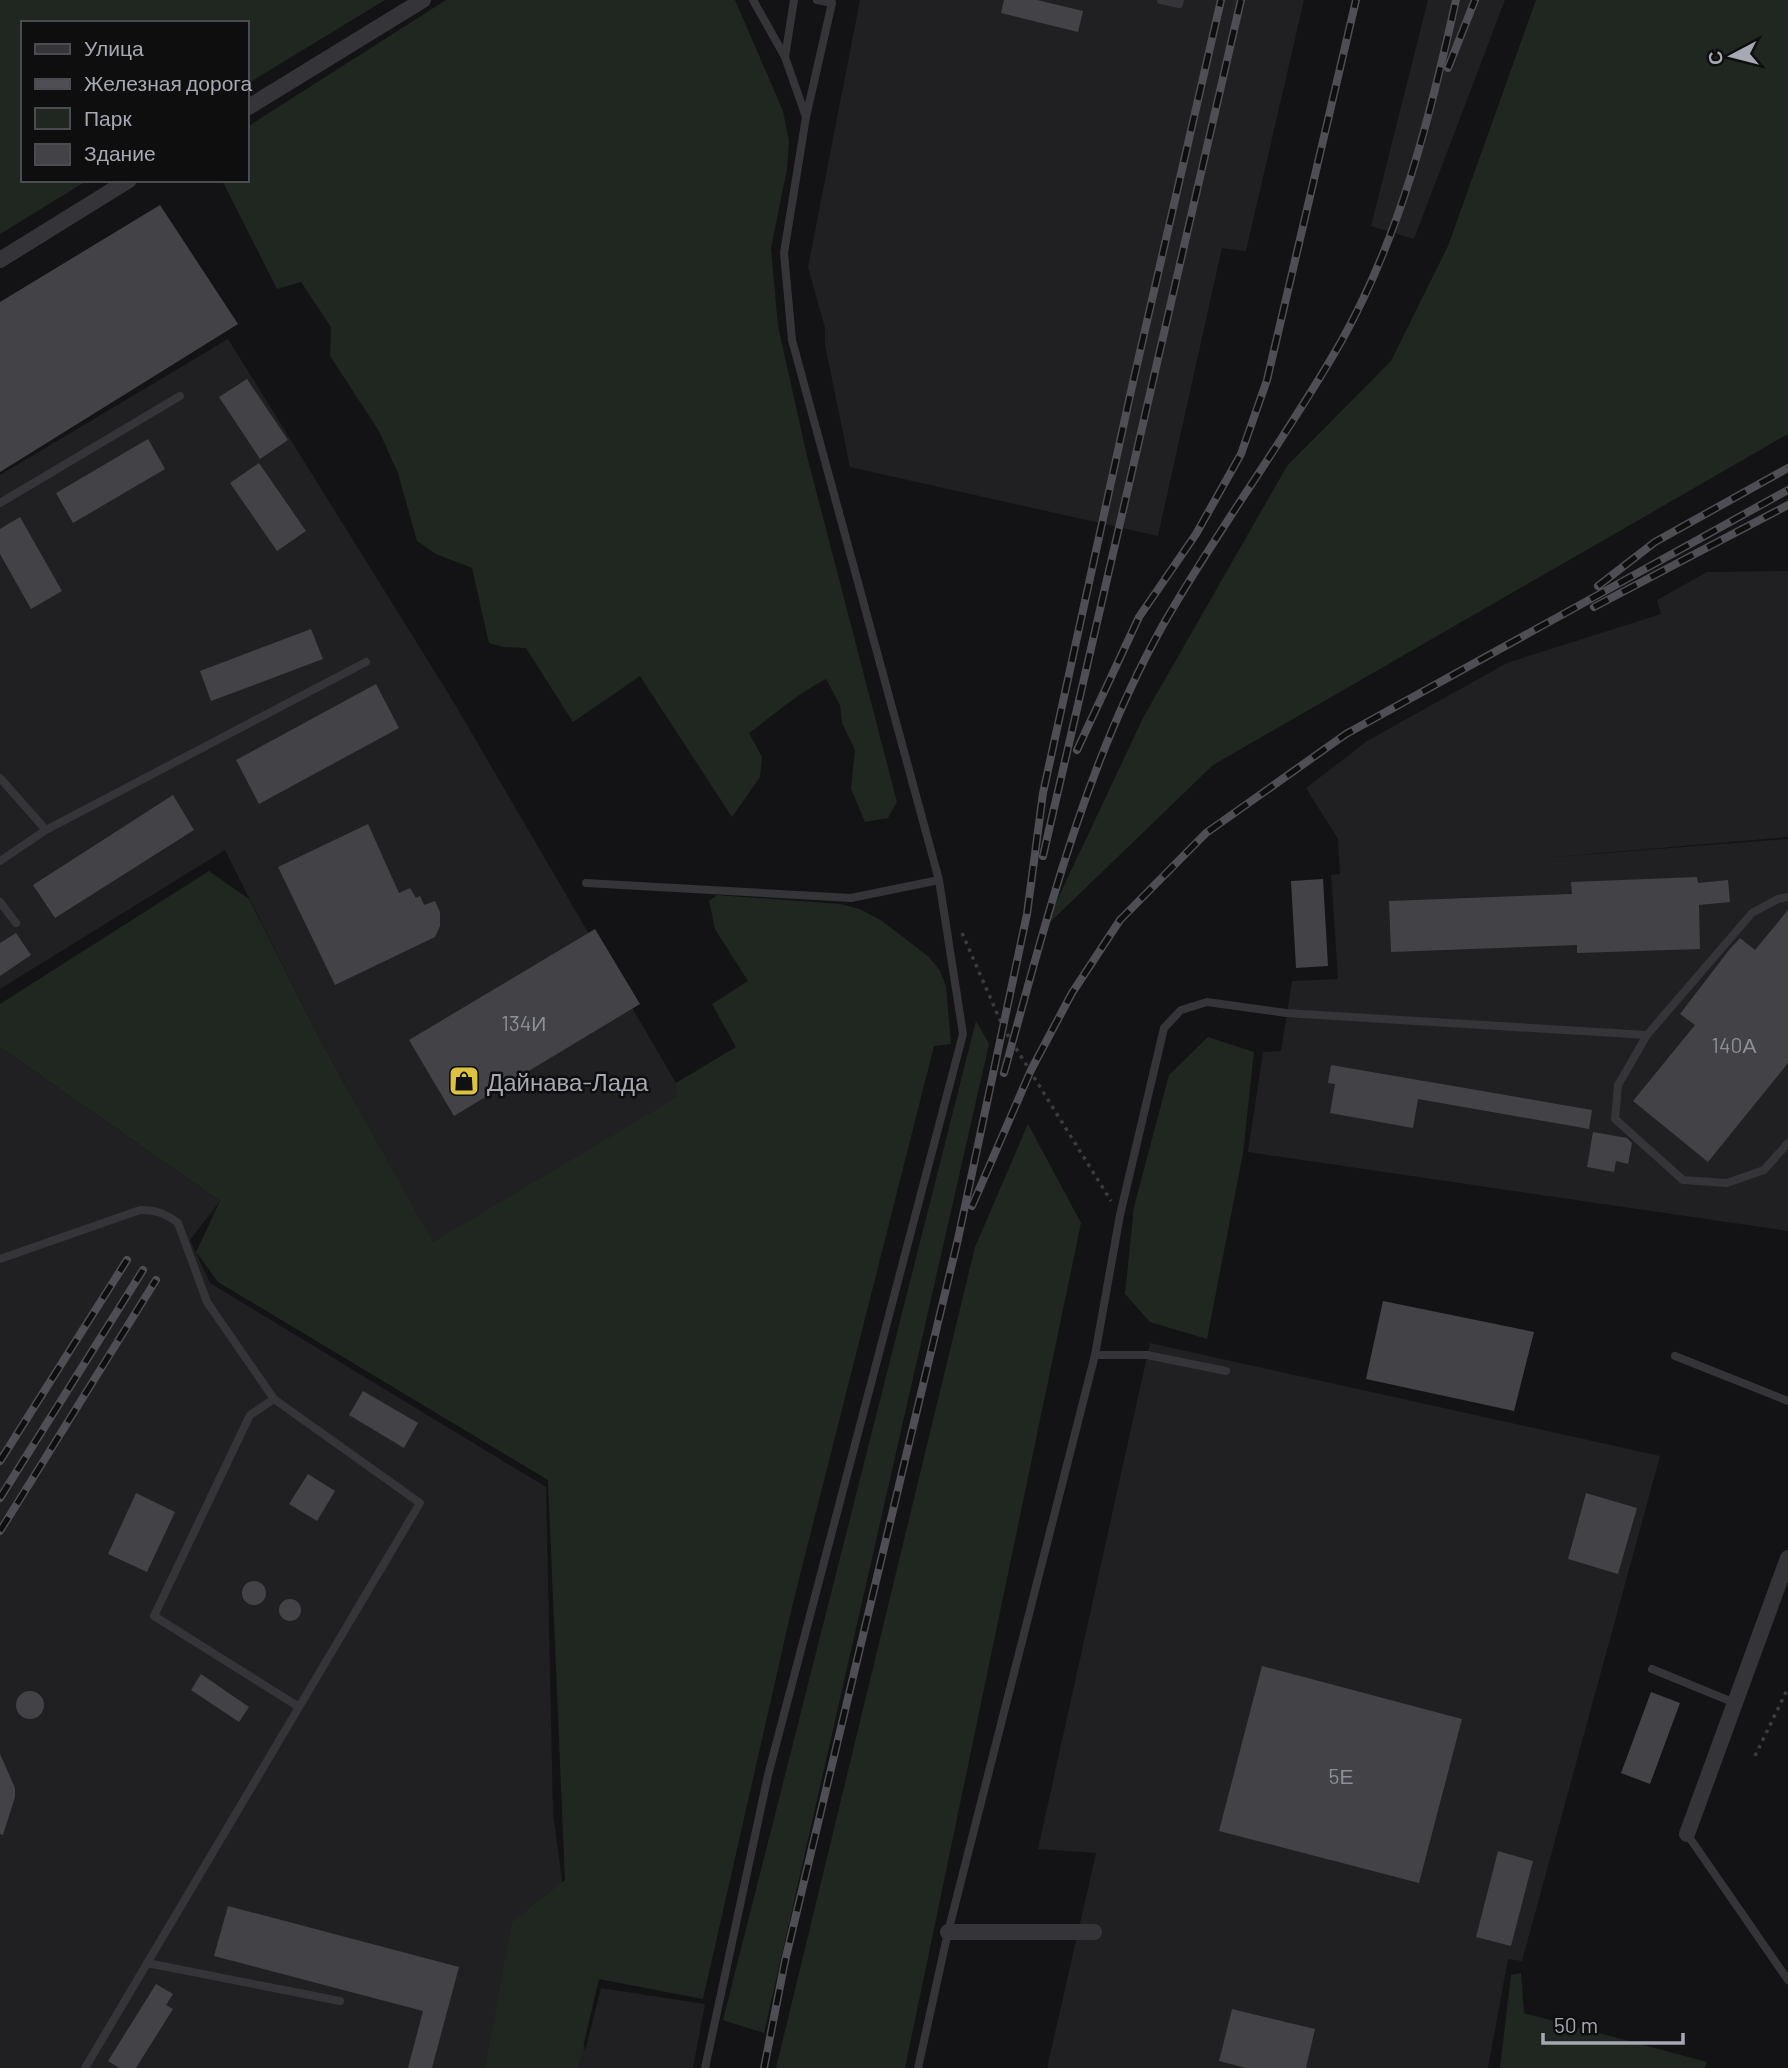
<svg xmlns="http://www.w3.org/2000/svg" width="1788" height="2068" viewBox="0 0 1788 2068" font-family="Barlow,sans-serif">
<rect width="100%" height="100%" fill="#131315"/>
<path fill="#201f21" d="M860 0H1304L1246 251 1222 248 1158 536 850 467 825 345V328L808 267Z
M1428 0H1505L1414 239 1371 226Z
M228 339 453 701 676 1083 678 1097 433 1243 325 1049 225 850 0 989V475Z
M1788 571V837L1554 857 1788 839V1231L1248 1152 1263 1052 1281 1051 1292 981 1338 979 1331 875 1340 874 1338 839 1306 788 1367 741 1507 663 1661 614 1657 600 1707 572Z
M0 1047 220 1201 190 1240 210 1283 546 1487 553 1813 585 2051 601 1988 705 2004 693 2068H0Z
M1150 1343 1660 1456 1522 1961 1508 1959 1488 2068H1047L1096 1853 1038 1849Z"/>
<path fill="#202721" d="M0 0H385L247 84V23H23V180H88L0 234Z
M446 0H735L783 111 789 141 787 169 771 248 778 326 807 456 897 802 888 818 865 822 851 789 855 750 842 723 840 705 826 679C797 694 775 714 749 733L762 757 760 777 732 817 640 676 573 722 526 648 503 647 489 643 472 568 436 554 417 541 398 473 379 431 330 356 331 327 301 282 277 289 222 180H247V127Z
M1536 0H1788V434L1213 765 1044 928 1144 716 1287 466 1391 361 1448 246Z
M209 871 249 899 325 1049 433 1242 677 1097 676 1083 736 1047 712 1004 748 981 715 929 709 901 717 895 841 904 862 910 882 921 929 957 940 971 946 986 951 1044 934 1046 792 1607 703 1999 599 1979 578 2068H485L512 1922 565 1880 548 1480 218 1282 196 1252 220 1201 0 1047V1004Z
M976 1021 989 1044 764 2033 723 2020Z
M1208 1037 1254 1052 1243 1153 1207 1339 1150 1322 1125 1294 1134 1207 1169 1075Z
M1028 1124 1081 1223 905 2068H776L975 1247Z
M1521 1973 1524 2013 1707 2062 1705 2068H1500L1511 1975Z"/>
<path fill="#434347" d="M1004 0H1037L1083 11 1078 32 1001 13Z
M160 205 238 324 0 472V302Z
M247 379 288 440 260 459 219 397Z
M148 439 165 469 73 523 56 493Z
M259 463 306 531 277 551 230 483Z
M20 517 62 591 31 609 0 554V529Z
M311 629 323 659 211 701 200 671Z
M376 684 399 728 259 804 236 760Z
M173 795 194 830 55 918 33 885Z
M368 824 399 893 410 888 416 898 420 896 424 905 435 901 440 912V926L435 937 335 985 278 867Z
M1697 877 1698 883 1728 880 1730 902 1699 905 1700 949 1577 953V945L1391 952 1389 901 1572 894 1571 882Z
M1323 879 1328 966 1296 968 1291 881Z
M1788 910V1063L1708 1162 1633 1101 1695 1025 1680 1014 1729 950 1740 938 1755 950Z
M595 929 640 1004 454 1116 409 1040Z
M16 933 31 955 0 976V943Z
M1331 1065 1592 1110 1589 1129 1418 1099 1413 1128 1330 1113 1335 1084 1328 1083Z
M1593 1132 1627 1138 1632 1143 1628 1164 1616 1161 1614 1172 1587 1167Z
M1383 1301 1534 1332 1514 1411 1366 1379Z
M363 1391 418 1423 404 1448 349 1415Z
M308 1474 335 1491 317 1521 289 1504Z
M136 1493 175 1512 147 1572 108 1554Z
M1586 1493 1637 1508 1618 1574 1568 1559Z
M242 1593a12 12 0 1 1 24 0a12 12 0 1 1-24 0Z
M279 1610a11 11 0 1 1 22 0a11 11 0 1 1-22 0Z
M1262 1666 1462 1719 1419 1883 1219 1831Z
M201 1674 249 1707 239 1722 191 1690Z
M16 1705a14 14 0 1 1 28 0a14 14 0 1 1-28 0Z
M1651 1692 1680 1703 1650 1784 1621 1773Z
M0 1754 15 1788V1797L3 1835 0 1834Z
M1498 1851 1533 1861 1511 1946 1476 1937Z
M228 1906 459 1967 432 2068H408L423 2011 214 1956Z
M156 1984 173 1994 166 2005 173 2009 136 2068H119L108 2061Z
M1232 2009 1315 2029 1306 2068H1246L1219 2061Z"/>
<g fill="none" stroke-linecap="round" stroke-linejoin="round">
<path stroke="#3b3b40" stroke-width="3.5" stroke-dasharray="3.5 5" stroke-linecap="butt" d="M962 933 1004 1029 1111 1201
M1755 1756 1788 1688"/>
<path stroke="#353539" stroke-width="8" d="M753 0 785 57 806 117
M1161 0 1179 4 1180 0
M785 57 794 0
M0 503 180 396
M0 778 46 830
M0 861 46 830 366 662
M586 883 851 898 939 880
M1788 897 1778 899 1752 913 1647 1035 1618 1085 1615 1119 1683 1180 1727 1183 1764 1170 1788 1143
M0 902 16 923
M0 1259 140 1210C155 1209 166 1214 178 1223L207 1302 274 1399
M1095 1355H1147L1226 1371
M1675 1356 1788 1401
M1652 1669 1735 1703
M1687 1834 1788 1980
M147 1963 340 2001
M85 2068C197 1879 309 1691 420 1503L274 1399 250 1415 154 1616 299 1707
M705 2068 768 1775 963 1034 939 880 792 340 784 253 806 117 832 3 817 0
M918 2068 948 1932 1095 1355 1120 1215 1164 1028 1181 1010 1207 1002 1286 1013 1647 1035"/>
<path stroke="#353539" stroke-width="16" d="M247 108 423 0
M0 260 129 180
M1687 1834 1788 1558
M948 1932H1094"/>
<g stroke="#4e4e54" stroke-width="8">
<path id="rail" d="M1448 68 1475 0
M1598 586 1655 542 1788 468
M1594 607 1788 505
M1077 750 1139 617 1196 534 1241 454 1267 380 1356 0
M1043 856 1241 0
M1004 1073C1046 921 1085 764 1163 625 1219 527 1287 437 1342 340 1401 234 1430 117 1456 0
M972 1206 1031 1070 1072 993 1120 920 1206 833 1346 734 1788 490
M0 1461 127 1260
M0 1498 143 1270
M0 1531 156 1280
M764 2068 785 1961 958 1239 1027 914 1043 793 1131 391 1221 0"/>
</g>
<use href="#rail" stroke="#0e0e0f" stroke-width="5" stroke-dasharray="16" stroke-linecap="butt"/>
</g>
<defs>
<g id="shop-square" transform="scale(1.575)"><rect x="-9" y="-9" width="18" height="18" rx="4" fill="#dec342" stroke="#0e0e0f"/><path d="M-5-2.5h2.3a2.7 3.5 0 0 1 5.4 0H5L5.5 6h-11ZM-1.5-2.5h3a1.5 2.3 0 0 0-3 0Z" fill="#111"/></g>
</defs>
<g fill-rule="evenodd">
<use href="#shop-square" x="464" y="1081"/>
</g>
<g text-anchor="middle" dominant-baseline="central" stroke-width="5" stroke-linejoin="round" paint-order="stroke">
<g font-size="21" fill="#8d8f98">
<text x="524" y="1022">134И</text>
<text x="1734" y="1044">140А</text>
<text x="1341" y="1775">5Е</text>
</g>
<g font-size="24" fill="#a6a8b3" stroke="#0e0e0f" text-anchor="start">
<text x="487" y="1081">Дайнава-Лада</text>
</g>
</g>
<rect x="21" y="21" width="228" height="161" fill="#0e0e0f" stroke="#4b4c51" stroke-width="2"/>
<rect x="35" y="44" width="35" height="10" fill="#353539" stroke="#4b4c51" stroke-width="2"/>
<text x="84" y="56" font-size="21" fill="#a6a8b3">Улица</text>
<rect x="35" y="79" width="35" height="10" fill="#4e4e54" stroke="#4b4c51" stroke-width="2"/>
<text x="84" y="91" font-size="21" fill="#a6a8b3">Железная дорога</text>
<rect x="35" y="108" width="35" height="21" fill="#202721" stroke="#4b4c51" stroke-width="2"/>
<text x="84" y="126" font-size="21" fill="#a6a8b3">Парк</text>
<rect x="35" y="144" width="35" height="21" fill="#434347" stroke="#4b4c51" stroke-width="2"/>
<text x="84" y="161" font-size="21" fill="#a6a8b3">Здание</text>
<g transform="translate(1732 56) rotate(263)" stroke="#0e0e0f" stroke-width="5" paint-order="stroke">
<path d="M0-5L12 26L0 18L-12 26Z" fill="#a6a8b3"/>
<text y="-10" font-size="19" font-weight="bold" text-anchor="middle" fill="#a6a8b3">С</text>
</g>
<path d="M1543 2033v10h140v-10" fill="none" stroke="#a6a8b3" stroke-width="3.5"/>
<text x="1554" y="2033" font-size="21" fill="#a6a8b3" stroke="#0e0e0f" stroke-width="5" paint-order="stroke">50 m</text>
</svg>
